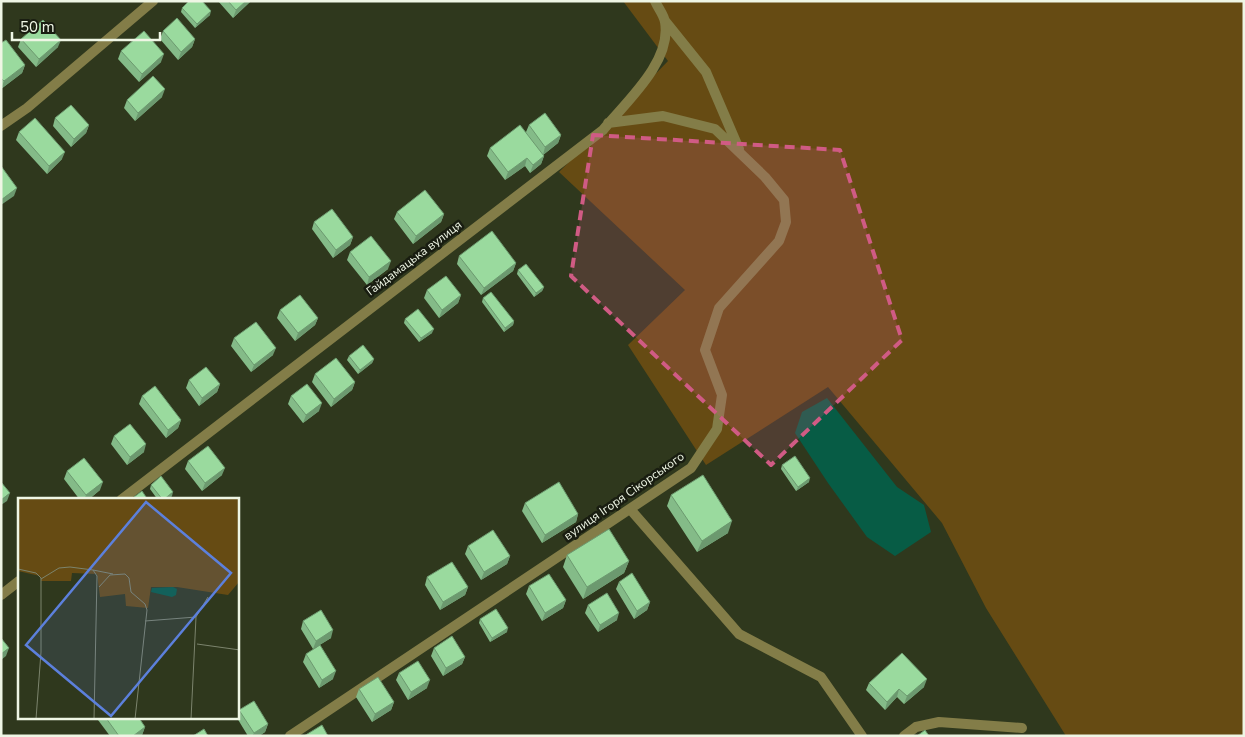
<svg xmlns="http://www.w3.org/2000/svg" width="1245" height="737" viewBox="0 0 1245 737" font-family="'Nunito Sans',sans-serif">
<rect width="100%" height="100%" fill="#2f381d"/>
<path fill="#664b13" d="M623 1H1244V736H1066L986 608 942 523 828 387 706 465 628 345 685 290 559 172 608 123 668 61Z"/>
<path fill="#075c45" d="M827 398 897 487 924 505 931 532 895 556 867 537 828 483 795 433 802 412Z"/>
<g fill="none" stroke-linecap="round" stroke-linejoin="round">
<path stroke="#837d48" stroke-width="10" d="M665 21 706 72 739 149
M1 126 27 108 153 1
M121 500 603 130C626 102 672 62 665 22 664 15 658 8 655 1
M630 509 739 634 821 677 862 736
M1 595 19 581
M290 736 691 468 717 429 722 395 705 350 719 308 779 241 786 222 784 200 765 177 715 129 663 116 608 123
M904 736 916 727 939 722 1022 728"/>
</g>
<path fill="#84bb88" d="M218 1H251L233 18Z
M182 8 210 15 195 28 181 12Z
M163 31 195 39 192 47 178 60 160 39Z
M21 39 58 47 36 67 18 47Z
M1 43 25 65 22 73 1 89Z
M121 51 161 62 139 82 118 59Z
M162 97 135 121 124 108 127 100Z
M55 118 89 125 86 133 71 147 53 126Z
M529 125 561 135 558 143 543 155 544 156 541 164 530 173 525 166 505 180 487 156 490 148 526 132Z
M19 132 62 159 47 174 16 140Z
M397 212 444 214 441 222 413 244 394 219Z
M314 222 353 237 350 245 333 258 312 229Z
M350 252 388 269 367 285 347 260Z
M459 256 516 263 513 271 481 295 457 264Z
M518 270 544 287 542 291 534 297 517 274Z
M427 290 461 295 458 303 439 318 424 298Z
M483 298 514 321 513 325 504 332 482 302Z
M280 310 318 318 315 325 295 341 277 318Z
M405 319 432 333 419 342 404 323Z
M234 338 273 355 251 372 231 346Z
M349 356 374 359 372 363 358 374 347 360Z
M315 374 355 382 352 390 331 407 312 382Z
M189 380 220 384 217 392 199 406 186 388Z
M142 396 181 420 178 428 166 438 139 404Z
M291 396 319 411 303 423 288 404Z
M114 436 144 452 127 465 111 444Z
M188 461 222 475 202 491 185 469Z
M782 465 809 482 796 491 781 469Z
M67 471 100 490 88 500H80L64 479Z
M151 485 172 496 167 500H158L150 489Z
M671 495 728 533 697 552 667 506Z
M525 503 578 514 576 522 542 543 522 511Z
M468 546 510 556 507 564 481 580 465 554Z
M567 555 629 561 624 573 583 599 563 567Z
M427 577 468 587 465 595 440 610 425 585Z
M619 582 650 602 647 610 634 619 616 589Z
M529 586 566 600 563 608 542 621 526 594Z
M588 605 617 620 598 632 585 613Z
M480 619 507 632 490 642 479 623Z
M303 621 331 638 313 649 301 629Z
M434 648 465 657 462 664 443 676 431 656Z
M306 654 333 679 319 688 303 662Z
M399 673 427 688 408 700 396 680Z
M869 683 924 687 904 704 897 697 885 710 866 690Z
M359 689 394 702 391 710 372 722 356 697Z
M239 710 268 724 265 732 259 736H248L237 718H238Z
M99 718H139L145 727 142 735 141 736H110L98 720Z"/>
<path fill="#6c996f" d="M246 1H251L233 18 236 10Z
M211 11 210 15 195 28 197 24Z
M195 39 192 47 178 60 181 52Z
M61 40 58 47 36 67 39 59Z
M164 54 161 62 139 82 142 74Z
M25 65 22 73 1 89 4 81Z
M165 89 162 97 135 121 138 113Z
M89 125 86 133 71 147 74 139Z
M561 135 558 143 543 155 545 147Z
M65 152 62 159 47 174 49 166Z
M544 156 541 164 530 173 533 165Z
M527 158 525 166 505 180 508 172Z
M17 188 14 196 1 205V200Z
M444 214 441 222 413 244 416 236Z
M353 237 350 245 333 258 336 250Z
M391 261 388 269 367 285 369 277Z
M516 263 513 271 481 295 484 288Z
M544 287 542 291 534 297 536 293Z
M461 295 458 303 439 318 442 310Z
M318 318 315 325 295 341 298 333Z
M514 321 513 325 504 332 505 328Z
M434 329 432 333 419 342 421 338Z
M276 348 273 355 251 372 254 365Z
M374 359 372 363 358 374 360 370Z
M355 382 352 390 331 407 334 399Z
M220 384 217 392 199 406 202 398Z
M322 403 319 411 303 423 306 415Z
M181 420 178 428 166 438 168 430Z
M146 444 144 452 127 465 130 457Z
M225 468 222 475 202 491 205 483Z
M810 478 809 482 796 491 798 487Z
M103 482 100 490 88 500H84L86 495Z
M173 492 172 496 167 500H163Z
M10 493 7 501 1 505V500Z
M578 514 576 522 542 543 545 535Z
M732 521 728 533 697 552 702 541Z
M510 556 507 564 481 580 484 572Z
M629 561 624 573 583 599 587 587Z
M468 587 465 595 440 610 443 602Z
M566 600 563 608 542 621 545 613Z
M650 602 647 610 634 619 637 611Z
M619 613 617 620 598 632 600 625Z
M508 628 507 632 490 642 492 638Z
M333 630 331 638 313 649 316 641Z
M9 648 6 656 1 660V654Z
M465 657 462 664 443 676 446 668Z
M336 671 333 679 319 688 322 680Z
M927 679 924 687 904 704 907 696Z
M430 680 427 688 408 700 411 692Z
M899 689 897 697 885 710 887 702Z
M394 702 391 710 372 722 375 714Z
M268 724 265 732 259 736H252L254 733Z
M145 727 142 735 141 736H133Z"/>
<path fill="#9ada9e" stroke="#6c996f" d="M189 1H202L211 11 197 24 182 8Z
M228 1H246L236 10Z
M177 18 195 39 181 52 163 31Z
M43 20 61 40 39 59 21 39Z
M144 31 164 54 142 74 121 51Z
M6 40 25 65 4 81 1 78V43Z
M153 76 165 89 138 113 127 100Z
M71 105 89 125 74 139 55 118Z
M545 113 561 135 545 147 529 125Z
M35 118 65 152 49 166 19 132Z
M520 125 544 156 533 165 527 158 508 172 490 148Z
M1 166 17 188 1 200Z
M425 190 444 214 416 236 397 212Z
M332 209 353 237 336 250 314 222Z
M492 231 516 263 484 288 459 256Z
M371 236 391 261 369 277 350 252Z
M526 264 544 287 536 293 518 270Z
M446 276 461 295 442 310 427 290Z
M491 292 514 321 505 328 483 298Z
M300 295 318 318 298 333 280 310Z
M418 309 434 329 421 338 405 319Z
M256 322 276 348 254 365 234 338Z
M363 345 374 359 360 370 349 356Z
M336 358 355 382 334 399 315 374Z
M206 367 220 384 202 398 189 380Z
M307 384 322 403 306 415 291 396Z
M155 386 181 420 168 430 142 396Z
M130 424 146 444 130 457 114 436Z
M208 446 225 468 205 483 188 461Z
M795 456 810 478 798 487 782 465Z
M84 458 103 482 86 495 67 471Z
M703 475 732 521 702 541 671 495Z
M161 476 173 492 163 500 151 485Z
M1 482 10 493 1 500Z
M559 482 578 514 545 535 525 503Z
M142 491 148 500H130Z
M609 529 629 561 587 587 567 555Z
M493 530 510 556 484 572 468 546Z
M452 562 468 587 443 602 427 577Z
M632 573 650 602 637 611 619 582Z
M549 574 566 600 545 613 529 586Z
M607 593 619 613 600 625 588 605Z
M496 609 508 628 492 638 480 619Z
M321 610 333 630 316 641 303 621Z
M452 636 465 657 446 668 434 648Z
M1 638 9 648 1 654Z
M320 645 336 671 322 680 306 654Z
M902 653 927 679 907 696 899 689 887 702 869 683Z
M418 661 430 680 411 692 399 673Z
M378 677 394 702 375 714 359 689Z
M254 701 268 724 254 733 239 710Z
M106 718H139L145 727 133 736H119Z
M322 725 328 736H304Z
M204 729 208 736H193Z
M925 730 929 736H917Z"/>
<path fill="#d05b84" fill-opacity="0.2" stroke="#d05b84" stroke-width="4" stroke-dasharray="10 6" stroke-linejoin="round" d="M593 135 840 150 902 340 771 465 571 276Z"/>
<g text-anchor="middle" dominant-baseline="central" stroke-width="5" stroke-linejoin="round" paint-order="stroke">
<g font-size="12" fill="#eff6e5" stroke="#191d11">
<text transform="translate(414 258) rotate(-37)">Гайдамацька вулиця</text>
<text transform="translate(624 496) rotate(-35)">вулиця Ігоря Сікорського</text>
</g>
</g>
<g transform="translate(18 498)">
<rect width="221" height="221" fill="#2f381d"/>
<path d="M0 0H221V84L210 97 159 89H133L130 110 108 108 107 96 82 99 79 76 54 75 53 83H23L22 78 0 73Z" fill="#664b13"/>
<path d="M155 89 159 91 158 97 154 99 133 94 134 90Z" fill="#075c45"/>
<path fill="none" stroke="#7c846d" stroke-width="1" d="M0 71 18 75 23 80V154L18 221M75 72 95 76M23 81 41 70 52 69 75 72 79 78 76 221M81 89 92 77 107 76 111 80 113 94 127 106 129 112 117 221M127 123 178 119M179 146 222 152M173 221 178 119 190 99"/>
<path fill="#5c80dc" fill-opacity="0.15" stroke="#5c80dc" stroke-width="2.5" d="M128 4 213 75 93 218 8 147Z"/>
<rect width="221" height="221" fill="none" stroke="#eff6e5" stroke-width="2.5"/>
</g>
<rect width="1245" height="737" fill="none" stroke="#eff6e5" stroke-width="5"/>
<path d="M12 32v8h148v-8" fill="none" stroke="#eff6e5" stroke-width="2.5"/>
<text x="20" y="32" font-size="15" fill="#eff6e5" stroke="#191d11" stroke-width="4" paint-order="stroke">50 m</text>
</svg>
